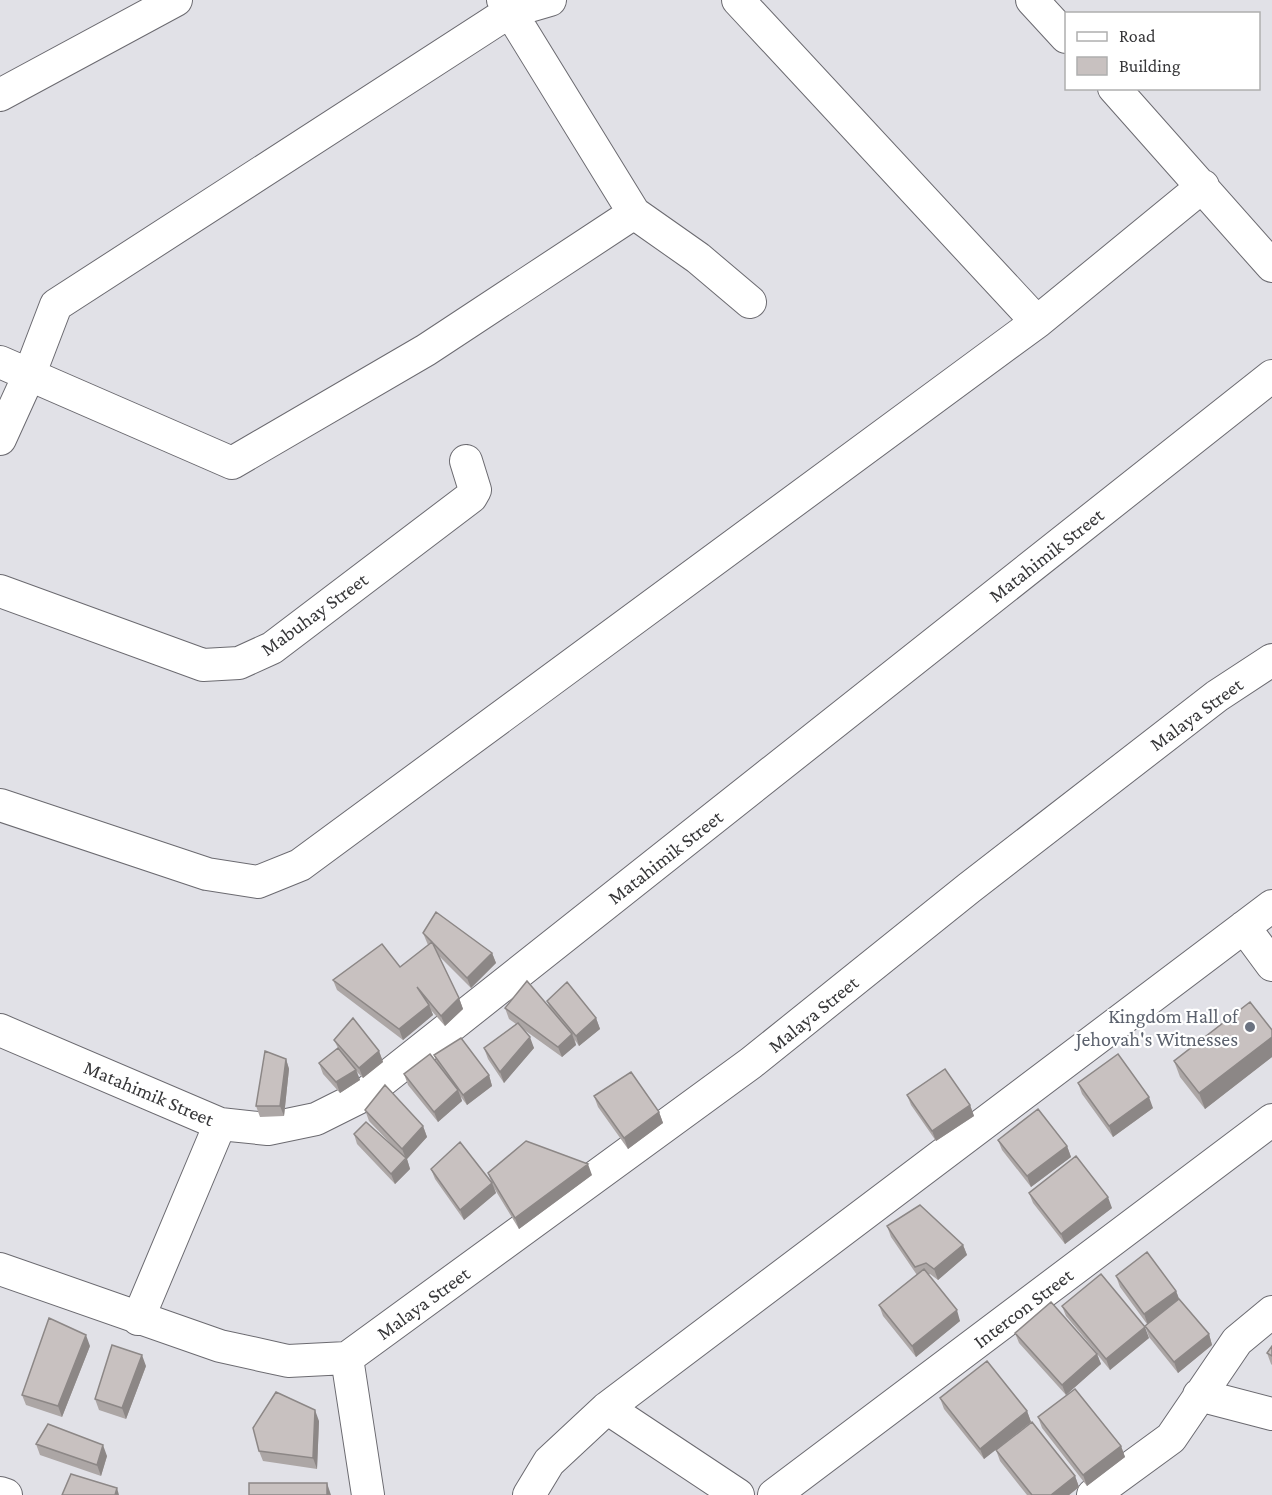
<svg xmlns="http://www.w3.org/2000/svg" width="1272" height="1495" viewBox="0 0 1272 1495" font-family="'Crimson Pro',serif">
<rect width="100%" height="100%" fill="#e1e1e7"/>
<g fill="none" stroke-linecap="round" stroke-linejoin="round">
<g stroke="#6b6a70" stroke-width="34">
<path id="minor" d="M503 0 634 213 698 258 750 302
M738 0 1037 322
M1032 0 1066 37
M1114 88 1272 266
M0 95 176 0
M0 362 232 463 426 350 634 213
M0 439 30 373 56 305 509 12 550 0
M0 591 203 665 239 663 272 648 471 497 475 490 466 461
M0 805 207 874 258 882 300 865 1037 322 1203 186
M1244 927 1272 965
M0 1030 220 1124 268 1129 316 1119 364 1095 1272 376
M0 1269 220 1346 288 1361 347 1358
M138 1319 220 1124
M347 1358 751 1063 969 888 1217 696 1272 660
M347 1358 368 1495
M1199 1395 1272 1414
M607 1408 738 1495
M0 1493 6 1495
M529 1495 549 1462 607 1408 1272 906
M774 1495 1272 1120
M1093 1495 1171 1438 1237 1341 1272 1312"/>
</g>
<use href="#minor" stroke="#fff" stroke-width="32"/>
</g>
<path fill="#aca6a5" d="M423 933 492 953 496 963 471 988 439 956 459 998 463 1009 445 1026 431 1010 433 1015 403 1040 337 990 333 980 400 967 428 945Z
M547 1001 596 1018 600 1029 579 1046 575 1040 576 1045 562 1057 523 1029 534 1048 504 1083 488 1059 484 1048 516 1024 509 1019 505 1008H550Z
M1272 1030V1057L1205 1109 1180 1077 1174 1061Z
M334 1040 379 1051 383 1062 363 1078 357 1072 360 1080 340 1093 323 1074 319 1063 338 1048Z
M434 1055 489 1075 492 1086 467 1105 461 1097 462 1101 438 1122 408 1085 404 1074 437 1063Z
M286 1059 289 1069 284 1116 260 1117 256 1106Z
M1078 1083 1153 1108 1113 1137 1082 1094Z
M907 1095 970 1105 974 1116 936 1141 911 1105Z
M594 1096 659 1112 663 1123 628 1149 598 1107Z
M365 1110 423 1126 427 1137 407 1159 410 1169 395 1184 357 1144 354 1134 393 1146 369 1121Z
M998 1140 1067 1146 1071 1157 1031 1187 1002 1150Z
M431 1169 491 1181 488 1173 592 1175 519 1229 494 1188 496 1193 464 1220 435 1179Z
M1029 1193 1112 1208 1065 1244 1033 1203Z
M887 1226 963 1245 967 1255 938 1280 930 1274 928 1275 960 1321 916 1357 883 1316 879 1305 917 1275 891 1237Z
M1116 1276 1176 1291 1179 1299 1209 1334 1212 1345 1178 1373 1149 1337 1145 1326 1147 1324 1120 1287Z
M1062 1306 1149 1338 1110 1370 1097 1354 1101 1364 1066 1395 1019 1343 1015 1333 1097 1353 1066 1316Z
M90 1346 62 1417 26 1405 22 1395Z
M1272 1346V1365L1271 1364 1267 1353Z
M146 1366 126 1419 99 1410 95 1399Z
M940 1398 1027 1411 1031 1422 984 1459 944 1409Z
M1038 1417 1121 1446 1125 1457 1087 1486 1042 1428Z
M319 1421 317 1469 263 1461 259 1451Z
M36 1444 107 1456 101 1476 40 1455Z
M996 1450 1075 1476 1079 1487 1069 1495H1027L1000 1461Z"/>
<path fill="#8c8786" d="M492 953 496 963 471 988 467 978Z
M459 998 463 1009 445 1026 441 1016Z
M429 1005 433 1015 403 1040 399 1029Z
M596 1018 600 1029 579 1046 576 1036Z
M572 1034 576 1045 562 1057 558 1047Z
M530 1037 534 1048 504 1083 500 1072Z
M1272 1037V1057L1205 1109 1199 1093Z
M379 1051 383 1062 363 1078 359 1068Z
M286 1059 289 1069 284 1116 280 1106Z
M356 1070 360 1080 340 1093 336 1082Z
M489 1075 492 1086 467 1105 463 1095Z
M458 1090 462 1101 438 1122 434 1112Z
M1149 1097 1153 1108 1113 1137 1109 1126Z
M970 1105 974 1116 936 1141 932 1131Z
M659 1112 663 1123 628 1149 624 1138Z
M423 1126 427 1137 407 1159 410 1169 395 1184 391 1174 406 1159 402 1149Z
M1067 1146 1071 1157 1031 1187 1027 1176Z
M588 1164 592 1175 519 1229 515 1218Z
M492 1183 496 1193 464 1220 460 1210Z
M1108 1197 1112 1208 1065 1244 1061 1234Z
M963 1245 967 1255 938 1280 934 1269Z
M1176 1291 1180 1301 1148 1325 1144 1314Z
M957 1310 960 1321 916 1357 912 1346Z
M1145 1327 1149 1338 1110 1370 1106 1359Z
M1209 1334 1212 1345 1178 1373 1174 1362Z
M86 1335 90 1346 62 1417 58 1406Z
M1097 1354 1101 1364 1066 1395 1062 1385Z
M142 1355 146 1366 126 1419 122 1408Z
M315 1410 319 1421 317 1469 313 1458Z
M1027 1411 1031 1422 984 1459 980 1449Z
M103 1445 107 1456 101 1476 97 1465Z
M1121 1446 1125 1457 1087 1486 1083 1475Z
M1075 1476 1079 1487 1069 1495H1051Z
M327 1483 331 1495H327Z
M117 1488 119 1495H115Z"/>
<path fill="#c8c1c0" stroke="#8c8786" stroke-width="1.5" d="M436 912 492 953 467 978 432 942 459 998 441 1016 417 987 429 1005 399 1029 333 980 382 944 400 967 432 942 423 933Z
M527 981 572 1034 558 1047 505 1008Z
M567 982 596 1018 576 1036 547 1001Z
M1250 1002 1272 1030V1037L1199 1093 1174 1061Z
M353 1018 379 1051 359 1068 334 1040Z
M518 1023 530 1037 500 1072 484 1048Z
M461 1038 489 1075 463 1095 434 1055Z
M338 1048 356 1070 336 1082 319 1063Z
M265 1051 286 1059 280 1106H256Z
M430 1054 458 1090 434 1112 404 1074Z
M1118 1054 1149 1097 1109 1126 1078 1083Z
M945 1069 970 1105 932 1131 907 1095Z
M631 1072 659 1112 624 1138 594 1096Z
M385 1085 423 1126 402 1149 365 1110Z
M1038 1109 1067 1146 1027 1176 998 1140Z
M366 1122 406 1158 391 1174 354 1134Z
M526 1141 588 1164 515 1218 488 1173Z
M460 1142 492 1183 460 1210 431 1169Z
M1076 1156 1108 1197 1061 1234 1029 1193Z
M920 1205 963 1245 934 1269 926 1263 915 1267 887 1226Z
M1147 1252 1176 1291 1144 1314 1116 1276Z
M924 1269 957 1310 912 1346 879 1305Z
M1101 1274 1145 1327 1106 1359 1062 1306Z
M1179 1299 1209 1334 1174 1362 1145 1326Z
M1051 1302 1097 1354 1062 1385 1015 1333Z
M49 1318 86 1335 58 1406 22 1395Z
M112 1345 142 1355 122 1408 95 1399Z
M1272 1346V1356L1267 1353Z
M987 1361 1027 1411 980 1449 940 1398Z
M1075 1389 1121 1446 1083 1475 1038 1417Z
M276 1392 315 1410 313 1458 259 1451 253 1428Z
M1032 1422 1075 1476 1051 1495H1032L996 1450Z
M48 1424 103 1445 97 1465 36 1444Z
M71 1474 117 1488 115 1495H62Z
M249 1483H327V1495H249Z"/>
<circle fill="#6b7280" stroke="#fff" stroke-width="2" cx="1250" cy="1027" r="6"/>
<g text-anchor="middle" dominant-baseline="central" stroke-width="4.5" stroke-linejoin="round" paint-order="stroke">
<g font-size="20" fill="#363638" stroke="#fff">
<text transform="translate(1046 555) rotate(-38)">Matahimik Street</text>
<text transform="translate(314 614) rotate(-36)">Mabuhay Street</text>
<text transform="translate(1196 714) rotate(-36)">Malaya Street</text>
<text transform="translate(665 857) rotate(-38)">Matahimik Street</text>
<text transform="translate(813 1014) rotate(-39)">Malaya Street</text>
<text transform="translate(149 1093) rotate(23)">Matahimik Street</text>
<text transform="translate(423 1303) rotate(-36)">Malaya Street</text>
<text transform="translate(1023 1308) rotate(-37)">Intercon Street</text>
</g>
<g font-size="20" fill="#5b616d" stroke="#fff" text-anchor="end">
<text x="1238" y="1016">Kingdom Hall of<tspan x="1238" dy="23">Jehovah's Witnesses</tspan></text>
</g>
</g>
<rect x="1065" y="12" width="195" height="78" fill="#ffffff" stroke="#afafaf" stroke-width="1.5"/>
<rect x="1077" y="32" width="30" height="9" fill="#ffffff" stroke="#afafaf" stroke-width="1.5"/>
<text x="1119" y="42" font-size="18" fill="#363638">Road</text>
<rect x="1077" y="57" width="30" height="18" fill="#c8c1c0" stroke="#afafaf" stroke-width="1.5"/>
<text x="1119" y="72" font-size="18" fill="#363638">Building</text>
</svg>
